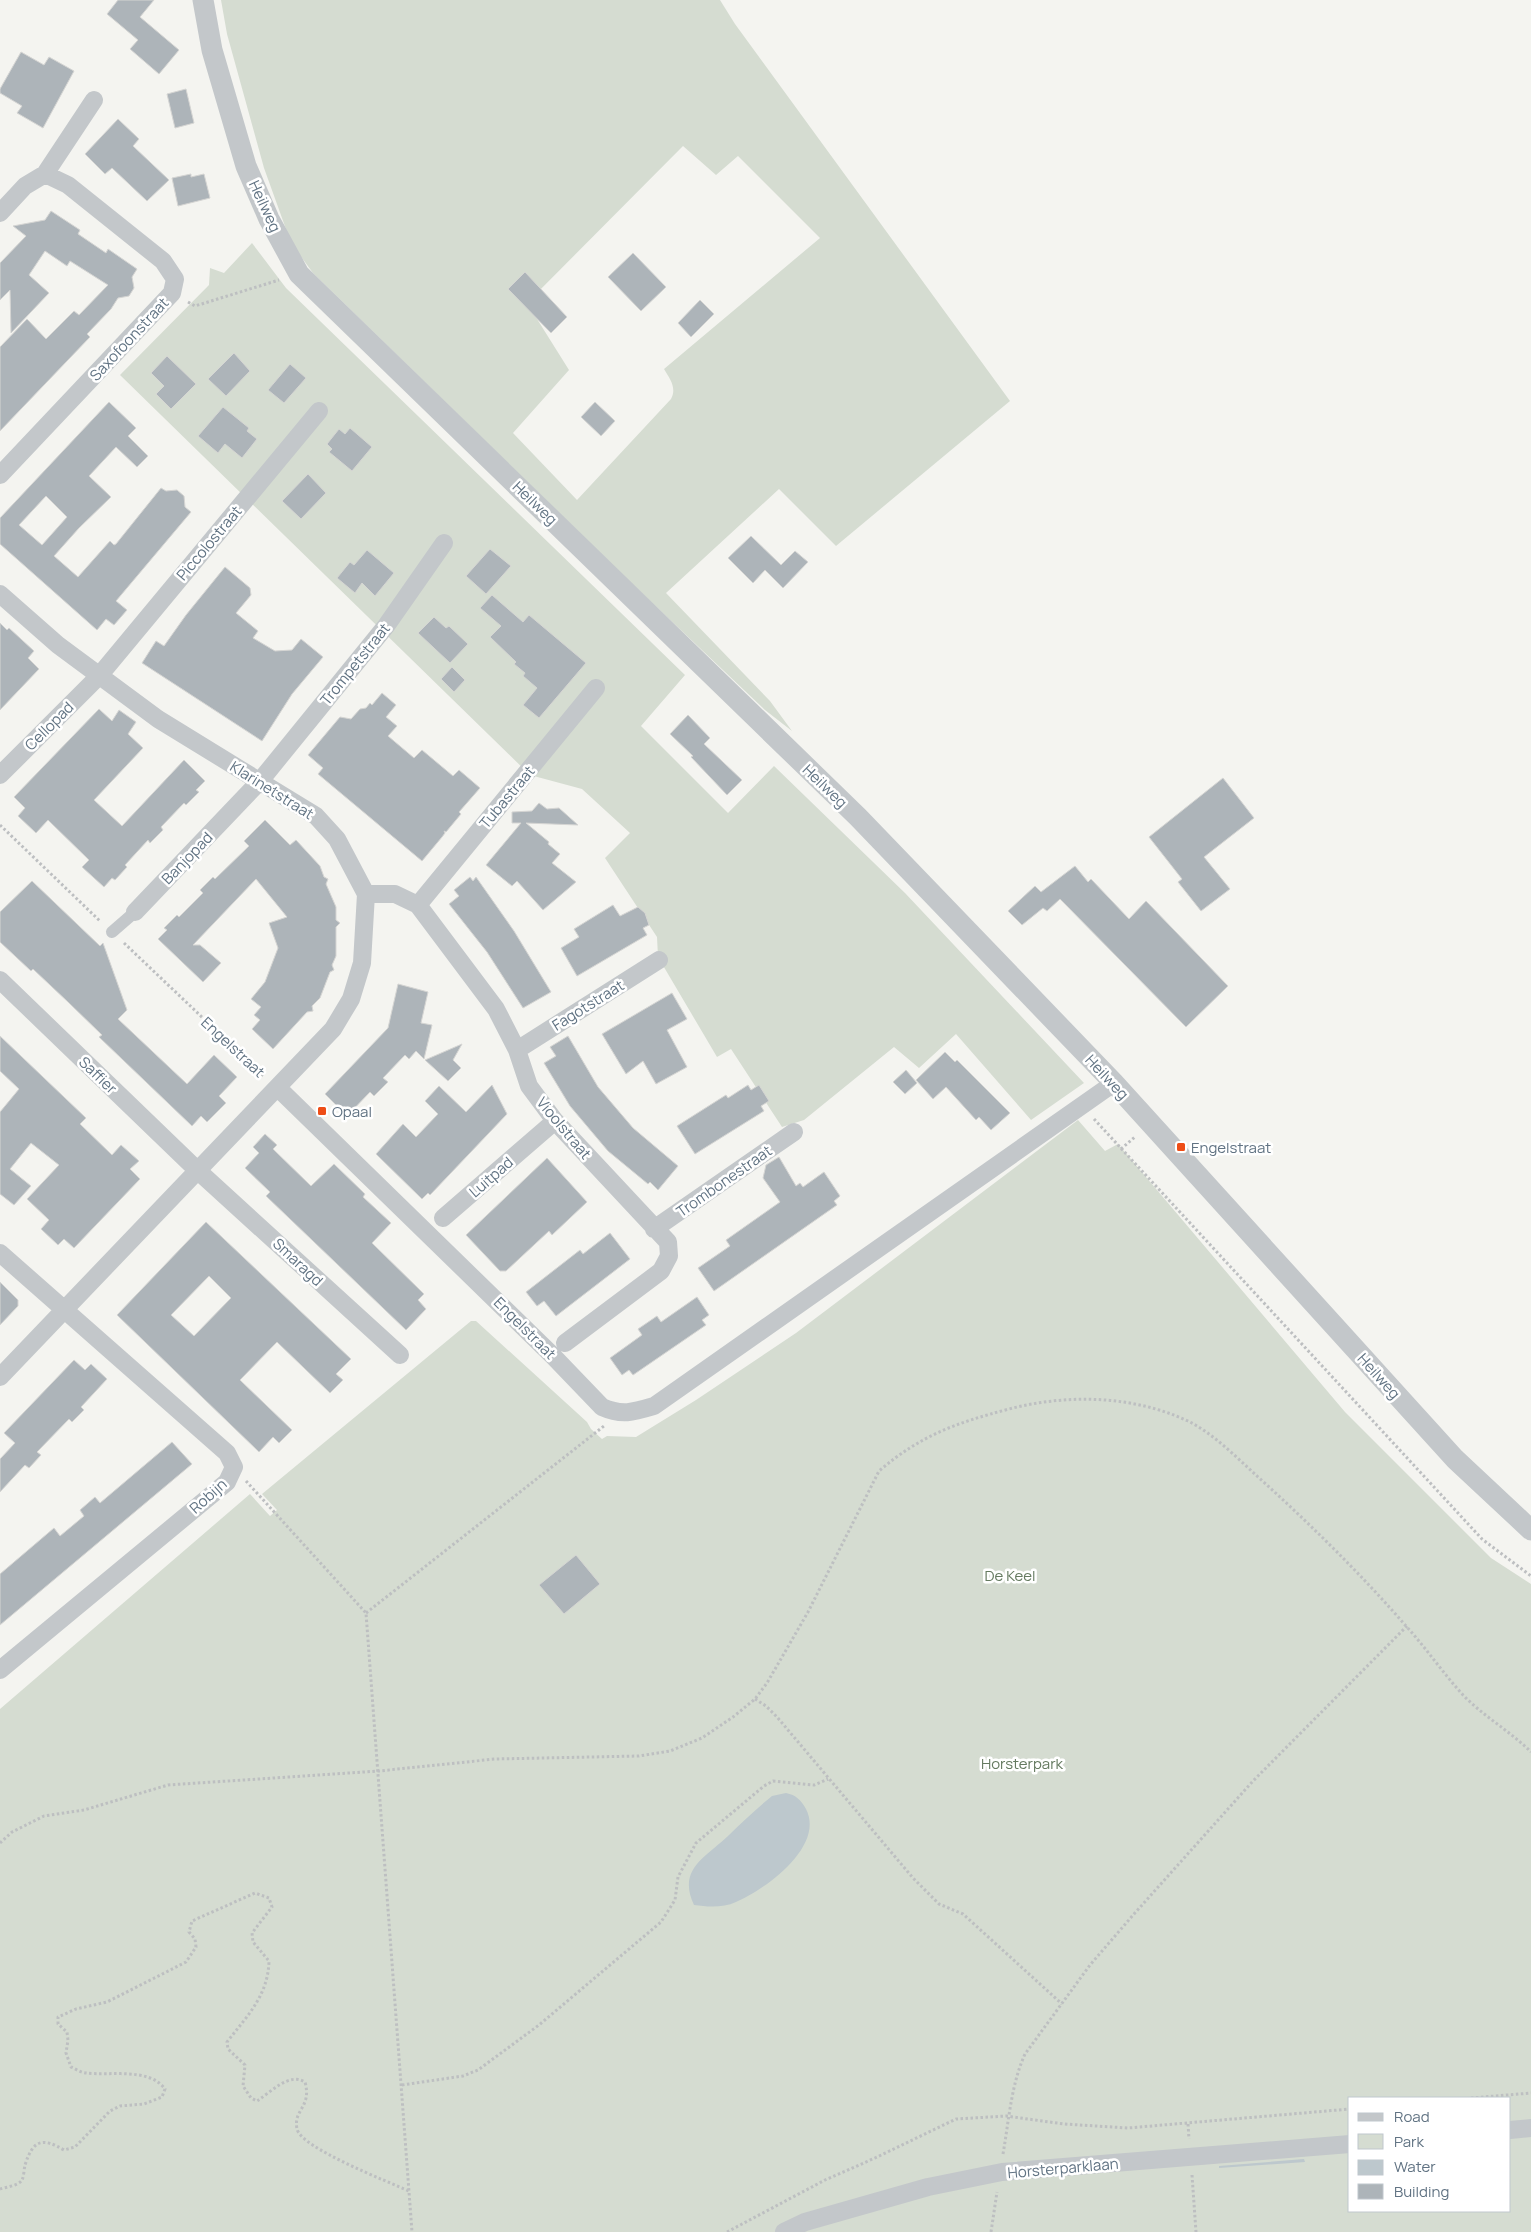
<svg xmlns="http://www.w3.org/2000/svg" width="1531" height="2232" viewBox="0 0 1531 2232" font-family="Manrope,sans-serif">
<rect width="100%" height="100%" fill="#f4f4f0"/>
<path fill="#d5dcd1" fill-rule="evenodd" d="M221 0H720L735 24 1010 401 836 546 779 489 666 593 770 701 792 731 765 710 626 578 313 273 291 243 264 168 227 34ZM683 146 716 175 738 156 820 238 664 369C670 379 677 388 671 399L577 500 513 433 569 370 527 303Z
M252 243 286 288 685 675 641 726 728 813 774 766 905 893 1084 1083 1031 1120 956 1034 919 1068 894 1047 804 1120 782 1127 731 1049 717 1057 658 957 657 937 605 858 630 833 582 789 530 775 120 375 209 285 210 268 224 273Z
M1078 1120 1105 1151 1118 1144 1345 1412 1491 1558 1531 1584V2232H0V1709L250 1494 270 1516 277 1510 262 1494 471 1321H476L587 1422 591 1429 602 1439 607 1436 636 1437 696 1400 796 1333ZM1350 2098H1510V2211H1350Z"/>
<path fill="#bdc8cd" d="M786 1793C796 1795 801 1800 806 1809 825 1846 766 1889 736 1902 723 1908 708 1907 694 1905 677 1869 706 1857 728 1836 742 1822 756 1809 772 1796Z
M1304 2159 1305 2162 1219 2168V2166Z"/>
<path fill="#adb4b9" stroke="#d5d5d3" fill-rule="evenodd" d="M118 0H154L140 17 179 50 159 74 130 49 138 40 107 14Z
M21 52 44 65 49 57 74 71 43 128 17 113 22 106 0 93V89Z
M186 89 194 123 175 128 167 94Z
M118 119 139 139 133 146 169 180 147 201 112 168 105 174 85 154Z
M191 174V177L204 174 210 198 178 206 172 178Z
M51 211 80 230 78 234 106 253 108 249 137 269 132 277 134 288 129 296 118 298 111 309 87 334 90 337 0 431V347L27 319 46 339 74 311 79 315 108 285 70 261 67 266 45 251 29 275 49 293 11 333 10 290 0 300V263L26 236 13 226 45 220Z
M633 253 666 287 641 311 608 277Z
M525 272 567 317 551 333 508 289Z
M700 300 714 314 691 337 678 323Z
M234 353 250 371 226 396 208 379Z
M167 356 196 384 171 409 156 394 164 386 151 373Z
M290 364 306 378 284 403 268 390Z
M109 402 136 428 128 436 148 456 137 467 116 447 89 476 111 497 79 528 54 556 78 577 110 541 114 545 116 544 161 488 166 491 177 490 184 496 185 507 191 512 116 601 127 610 114 625 106 619 97 630 0 544V518ZM46 496 67 517 42 545 19 525Z
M595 402 615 421 601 436 581 417Z
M223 407 249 428 247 431 257 439 242 458 225 444 218 453 198 436Z
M350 428 372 447 352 471 329 452 332 449 327 444 339 429 345 434Z
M308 474 326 493 301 519 282 501Z
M751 536 781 565 795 551 808 562 783 588 765 570 753 583 728 558Z
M490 549 511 566 486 594 466 576Z
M367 550 394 573 375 596 362 583 355 593 337 578 350 562 354 565Z
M225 567 250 588 251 595 236 613 258 631 253 638 275 651 292 650 301 639 323 657 292 694 262 741 142 663 156 641 164 646 186 615Z
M492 595 523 622 529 615 586 663 539 718 523 705 537 688 523 676 525 673 514 664 516 662 490 637 501 626 480 608Z
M434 617 446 628 449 626 468 644 450 663 418 633Z
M0 623 7 630 9 628 34 651 28 658 39 669 0 710Z
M452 667 465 680 454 692 441 679Z
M382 693 396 705 386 717 397 726 388 736 414 758 422 750 453 776 459 770 480 788 459 812 461 814 446 832 444 831 445 833 442 837 422 861 318 774 323 768 308 755 340 717 351 719 360 709 366 708 370 703 372 705Z
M99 709 112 721 119 710 136 722 128 734 143 748 94 800 122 826 184 760 205 781 196 790 199 792 186 805 184 803 161 827 163 830 150 843 148 840 125 865 127 867 115 880 112 878 104 887 82 867 89 860 48 820 36 833 18 816 25 808 14 797Z
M688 715 710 738 704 744 742 780 727 795 691 757 693 756 670 734Z
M1223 778 1254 818 1204 857 1230 889 1201 911 1178 882 1182 879 1149 837Z
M539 803 547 809 559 808 578 825 526 823 549 842 548 844 560 854 552 863 576 882 543 910 517 881 512 886 486 865 521 823H512V812L532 811Z
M265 820 290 845 296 840 320 866 324 877 328 879 326 884 336 907V920L340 923 336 927V956L332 965 334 970 330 972 320 998 312 1006 313 1011 307 1012 273 1049 252 1029 260 1020 254 1015 261 1007 251 999 265 982 278 948 269 923 287 917 256 879 193 945H200L221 963 203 982 158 939 167 930 164 928 177 915 179 917 203 893 200 890 213 877 215 879 249 846 244 841Z
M1075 866 1088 882 1091 879 1129 919 1146 901 1228 986 1186 1027 1060 899 1047 911 1043 908 1022 925 1008 911 1035 886 1041 892Z
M470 877 473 881 476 877 514 931 551 992 523 1008 487 952 449 904 459 896 454 890Z
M32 881 100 946 103 943 127 1010 118 1019 187 1084 214 1055 237 1077 219 1096 226 1103 207 1122 201 1116 192 1126 99 1037 102 1035 68 1002 33 969 31 971 0 942V912Z
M613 905 620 916 638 907 645 913 649 925 643 928 647 935 577 976 561 948 579 937 574 929Z
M398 984 428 992 421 1023 432 1025 424 1059 416 1051 409 1059 405 1055 383 1078 388 1082 374 1096 370 1092 347 1116 325 1094 388 1028Z
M672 993 687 1019 667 1030 687 1067 656 1084 643 1061 626 1074 602 1034Z
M0 1036 86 1118 80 1124 112 1155 121 1145 139 1161 130 1169 140 1179 74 1248 64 1239 58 1245 41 1229 49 1220 27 1199 59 1165 31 1143 10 1169 31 1186 14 1205 0 1194V1112L19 1089 0 1071Z
M568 1036 598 1087 633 1128 678 1166 658 1190 650 1182 648 1184 608 1151 570 1106 544 1063 556 1056 550 1047Z
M462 1044 453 1060 461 1068 448 1081 425 1060Z
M945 1052 955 1062 957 1060 1010 1113 991 1130 979 1117 976 1120 946 1087 933 1099 916 1080Z
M906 1070 917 1083 905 1094 893 1082Z
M492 1085 507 1114 430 1195 428 1193 422 1199 376 1154 403 1124 416 1137 438 1114 425 1101 439 1086 466 1112Z
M748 1085 751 1090 759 1085 769 1101 761 1106 764 1111 695 1154 677 1126 726 1095 728 1098Z
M265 1134 277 1145 273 1149 311 1186 334 1164 365 1194 363 1197 391 1223 372 1243 424 1294 418 1300 426 1309 406 1330 266 1196 270 1192 245 1168 259 1153 253 1147Z
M779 1157 796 1186 800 1183 803 1187 824 1172 840 1196 834 1201 837 1205 714 1291 698 1268 730 1246 726 1240 780 1202 763 1178 766 1165Z
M547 1158 587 1202 552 1235 549 1231 506 1271H500L466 1235Z
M206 1222 351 1359 336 1374 343 1380 330 1393 277 1342 240 1380 292 1430 279 1443 273 1437 259 1452 117 1315ZM209 1276 231 1298 194 1336 171 1315Z
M610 1233 630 1259 556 1316 544 1301 537 1306 526 1292 580 1250 583 1254Z
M0 1282 18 1300V1306L0 1325Z
M697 1297 709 1315 702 1320 706 1325 633 1375 629 1370 622 1375 610 1358 642 1335 638 1329 657 1316 661 1322Z
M74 1360 85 1370 91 1364 107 1379 81 1407 84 1410 72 1422 69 1419 37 1452 41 1455 29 1468 25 1465 0 1492V1459L15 1443 4 1433Z
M172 1442 192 1464 0 1625V1574L54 1528 60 1536 84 1516 80 1510 95 1497 100 1503Z
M576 1555 600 1584 564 1614 539 1585Z"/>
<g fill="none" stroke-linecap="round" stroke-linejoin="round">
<path stroke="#bdbfc1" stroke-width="3" stroke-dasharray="2.5 2.5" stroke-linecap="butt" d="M188 302 195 306 279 280
M0 825 101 922
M124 943 264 1076
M1094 1119 1482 1539 1531 1576
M1121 1149 1136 1136
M246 1481 366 1613 412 2232
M366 1613 604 1426
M755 1699 766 1706 777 1717 913 1878 939 1904 963 1914 1062 2004
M0 1843 12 1832 44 1816 84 1810 168 1785 379 1771 495 1759 639 1756 670 1751 702 1738 733 1717 755 1699 767 1683 808 1612 879 1471C921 1435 956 1423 1009 1409 1067 1394 1132 1395 1188 1421 1214 1434 1236 1457 1257 1476 1309 1523 1360 1573 1406 1626 1426 1648 1443 1673 1463 1695 1483 1716 1510 1731 1531 1752
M402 2085 463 2076 478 2070 539 2025 661 1922 675 1900 678 1877 696 1843 764 1786 773 1781 814 1785 828 1779
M1471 2098 1531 2093
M1188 2124 1189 2139
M1003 2154C1009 2120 1011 2085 1025 2054L1090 1965 1134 1914 1253 1781 1407 1626
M1192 2175 1196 2232
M0 2189C6 2187 18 2186 22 2180 24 2176 24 2169 25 2165 33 2140 42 2137 64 2150L75 2147 110 2111 120 2106 144 2104 162 2097 165 2089C149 2067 109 2076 86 2073 81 2073 76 2069 71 2067L66 2053 68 2040 67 2032 58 2024V2017L76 2009 107 2002 186 1962 196 1947 195 1939 189 1932 192 1921 255 1893 269 1898 272 1907 252 1933 253 1942 269 1961C268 1996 247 2016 227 2042L228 2049 245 2065 243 2086 251 2098 257 2101C271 2092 289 2072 305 2082 312 2108 293 2109 297 2129 301 2148 389 2182 409 2191
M727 2232 825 2180 875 2158 956 2119 1006 2116 1064 2124 1128 2128 1350 2109
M991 2232 997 2192"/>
<path stroke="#c3c7ca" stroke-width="12" d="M112 932 135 912"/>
<path stroke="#c3c7ca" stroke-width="18" d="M45 174 94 100
M0 213 25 186 45 174 68 185 163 261 175 279 172 293 0 475
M0 594 58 645 158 719 316 816 337 839 366 894 362 963 351 999 333 1029 0 1377
M0 775 99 676 319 411
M366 894H395L418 905 496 1009 517 1050 529 1086 555 1121 668 1242 669 1256 661 1271 565 1343
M418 905 596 688
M135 912 260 781 386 626 444 543
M0 980 196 1169 400 1355
M517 1050 659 960
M278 1088 553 1356 602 1407C622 1416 634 1412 654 1406L1114 1083
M443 1218 555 1121
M654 1229 794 1132
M0 1253 227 1453 234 1467 227 1482 0 1670
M1510 2130 1531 2128
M784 2232 805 2222 928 2187 1002 2172 1350 2144"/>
<path stroke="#c3c7ca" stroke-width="21" d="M203 0 212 50 246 166 269 219 299 274 858 817 1114 1083 1455 1459 1531 1530"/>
</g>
<g fill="#ee4d16" stroke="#fff" stroke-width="2">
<rect x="317" y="1106" width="10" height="10" rx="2.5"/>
<rect x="1176" y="1142" width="10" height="10" rx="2.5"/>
</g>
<g text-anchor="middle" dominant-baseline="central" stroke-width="5" stroke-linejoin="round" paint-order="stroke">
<g font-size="15" fill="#617383" stroke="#fff">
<text transform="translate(265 206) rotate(65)">Heilweg</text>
<text transform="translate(129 339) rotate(-47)">Saxofoonstraat</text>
<text transform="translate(535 503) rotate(44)">Heilweg</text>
<text transform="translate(209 543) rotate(-50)">Piccolostraat</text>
<text transform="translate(355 664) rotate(-51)">Trompetstraat</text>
<text transform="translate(49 726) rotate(-45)">Cellopad</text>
<text transform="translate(825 786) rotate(44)">Heilweg</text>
<text transform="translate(272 790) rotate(32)">Klarinetstraat</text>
<text transform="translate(507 797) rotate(-50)">Tubastraat</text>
<text transform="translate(187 858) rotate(-46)">Banjopad</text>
<text transform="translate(588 1005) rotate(-32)">Fagotstraat</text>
<text transform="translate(233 1047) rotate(43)">Engelstraat</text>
<text transform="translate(98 1075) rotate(44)">Saffier</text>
<text transform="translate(1107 1077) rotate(47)">Heilweg</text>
<text transform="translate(564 1128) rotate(50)">Vioolstraat</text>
<text transform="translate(491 1177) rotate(-41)">Luitpad</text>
<text transform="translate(724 1181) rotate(-35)">Trombonestraat</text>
<text transform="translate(298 1262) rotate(43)">Smaragd</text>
<text transform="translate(525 1328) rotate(45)">Engelstraat</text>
<text transform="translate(1379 1376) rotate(48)">Heilweg</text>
<text transform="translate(208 1496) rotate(-42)">Robijn</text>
<text transform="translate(1063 2168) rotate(-5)">Horsterparklaan</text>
</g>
<g font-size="15" fill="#617383" stroke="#fff" text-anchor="start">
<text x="332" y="1111">Opaal</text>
<text x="1191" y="1147">Engelstraat</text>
</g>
<g font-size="15" fill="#657a60" stroke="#fff">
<text x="1010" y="1575">De Keel</text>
<text x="1022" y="1763">Horsterpark</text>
</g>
</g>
<rect x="1348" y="2097" width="162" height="115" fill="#ffffff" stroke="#c0c7cd"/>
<rect x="1358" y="2113" width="25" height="8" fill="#c3c7ca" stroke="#c0c7cd"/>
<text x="1394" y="2122" font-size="15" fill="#617383">Road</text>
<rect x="1358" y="2134" width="25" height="15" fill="#d5dcd1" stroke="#c0c7cd"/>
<text x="1394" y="2147" font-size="15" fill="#617383">Park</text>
<rect x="1358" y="2160" width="25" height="15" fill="#bdc8cd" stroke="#c0c7cd"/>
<text x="1394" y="2172" font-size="15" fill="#617383">Water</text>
<rect x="1358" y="2184" width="25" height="15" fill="#adb4b9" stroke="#c0c7cd"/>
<text x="1394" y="2197" font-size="15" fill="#617383">Building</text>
</svg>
